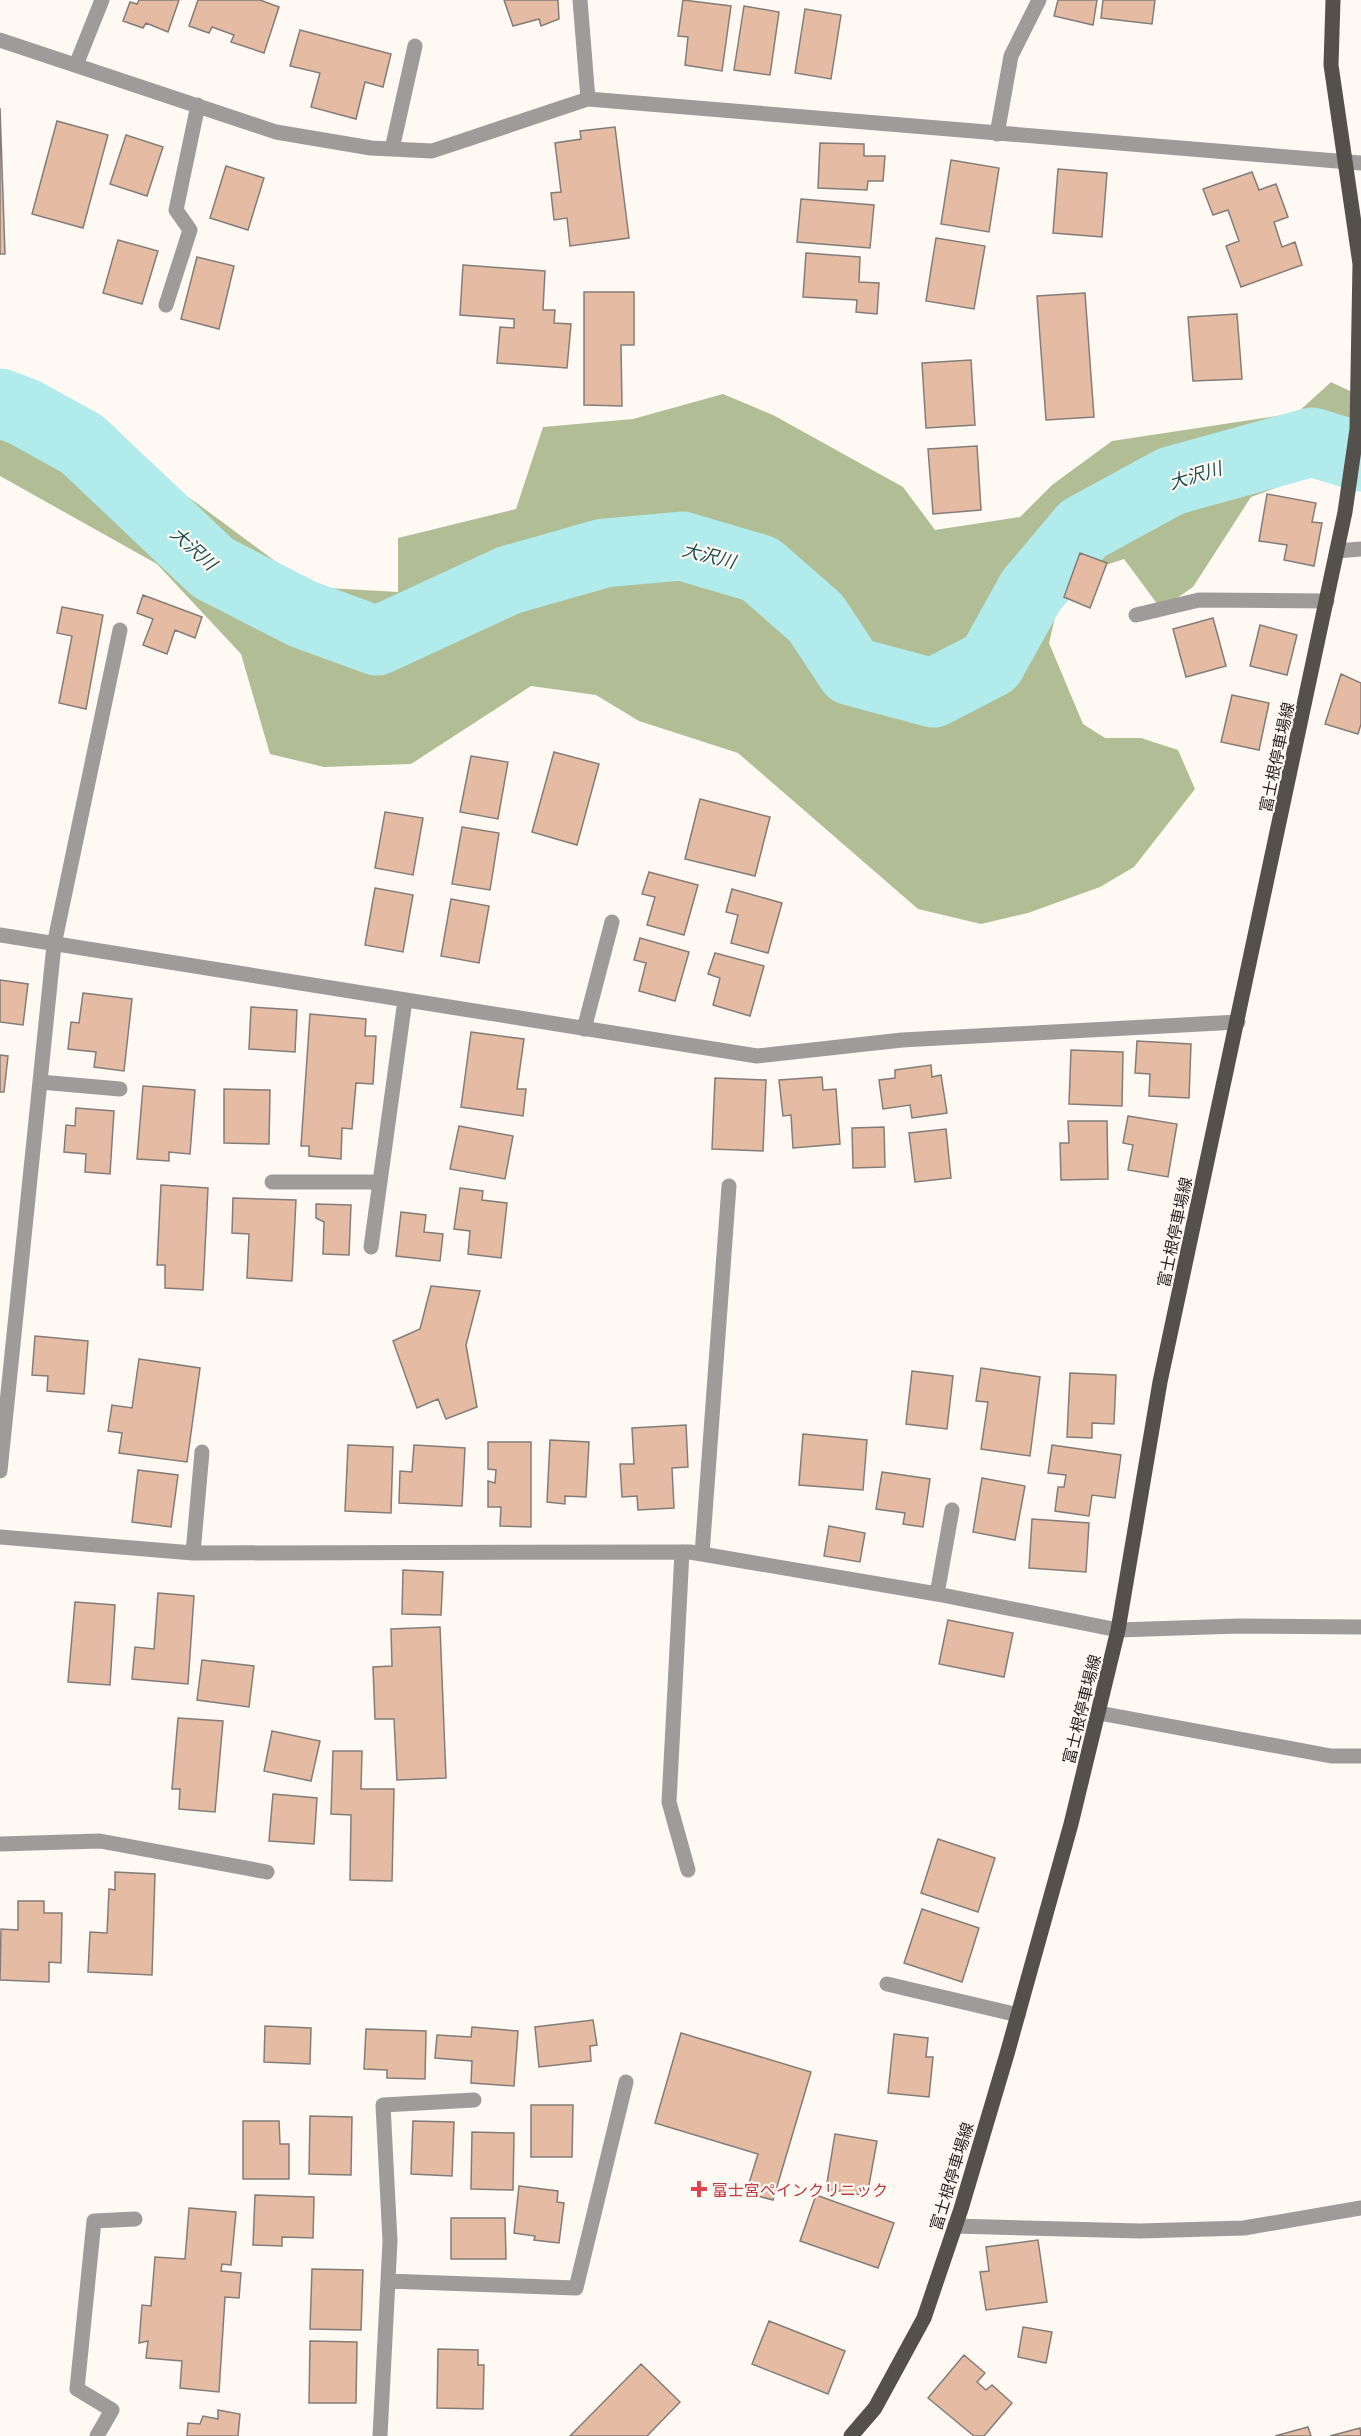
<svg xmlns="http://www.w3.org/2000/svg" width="1361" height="2436" viewBox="0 0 1361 2436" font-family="Barlow,'Noto Sans JP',sans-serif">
<rect width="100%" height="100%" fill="#fff9f3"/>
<path fill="#b1be95" d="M0 374 87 427 198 504 310 587 398 592V538L516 509 543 427 633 419 723 394 773 415 903 487 935 530 1020 517 1052 485 1112 441 1297 413 1331 382 1352 392 1358 466 1300 479 1251 497 1193 587 1161 609 1124 559 1064 579 1049 643 1083 724 1105 738H1141L1178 750 1195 789 1134 867 1100 887 1028 913 981 924 918 909 738 753 639 721 596 695 531 686 411 764 324 767 270 754 241 654 157 564 0 476Z"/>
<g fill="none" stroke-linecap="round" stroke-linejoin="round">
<path stroke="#b2ebec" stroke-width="69" d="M0 403 24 412 82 444 213 568 303 614 377 641 509 580 604 553 682 546 760 569 816 618 851 671 933 693 991 663 1031 591 1083 529 1171 481 1312 442 1361 457"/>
</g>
<path fill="#e5bca3" stroke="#837d79" stroke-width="1.5" d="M139 0H179L168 32 146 23 143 28 123 21 130 2 137 4Z
M198 0H260L279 7 264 53 231 42 234 35 212 27 209 33 189 26Z
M504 0H558L559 19 541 26 539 19 513 26Z
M683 0 731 6 722 71 685 65 688 37 678 36Z
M1058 0H1097L1093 25 1054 16Z
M1103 0H1155L1152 24 1101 18Z
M744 6 779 12 770 75 734 70Z
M805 9 841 15 831 79 795 73Z
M300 30 391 54 383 87 365 82 356 119 311 107 320 73 290 66Z
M0 108 5 254H0Z
M57 121 108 135 83 228 32 214Z
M615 127 629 238 570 246 567 218 554 220 551 193 561 192 555 143 581 139 580 131Z
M126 135 163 147 147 196 110 184Z
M820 143 864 144V156H885L883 181H868L867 190 818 188Z
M951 160 999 168 989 232 941 224Z
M226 166 264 178 248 230 210 218Z
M1058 169 1107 173 1102 237 1053 233Z
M1252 172 1259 190 1276 184 1288 217 1274 222 1282 247 1295 242 1302 265 1241 287 1226 246 1239 241 1228 210 1213 215 1203 189Z
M801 199 874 205 870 248 797 242Z
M936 238 985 246 974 309 926 301Z
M118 240 158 251 142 304 103 293Z
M806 253 860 257 859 282 879 283 877 314 856 312 857 300 803 297Z
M197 257 234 266 219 329 181 319Z
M463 265 545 271 543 310H555L554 323 571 324 567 368 497 363 500 327 514 328V319L460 315Z
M584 292H634V345H621L622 406 584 405Z
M1085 293 1094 417 1046 420 1037 296Z
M1237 314 1242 379 1193 381 1188 317Z
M971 360 975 425 926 428 922 363Z
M977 446 981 510 933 514 928 449Z
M1267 494 1316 503 1312 522 1322 523 1314 566 1284 560 1287 545 1259 541Z
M1080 553 1107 563 1090 608 1064 597Z
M143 595 202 617 195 638 175 630 167 654 143 645 153 619 137 613Z
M62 607 103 615 86 709 59 703 72 636 57 633Z
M1213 618 1226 666 1186 677 1173 629Z
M1260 625 1297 635 1287 675 1250 666Z
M1341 674 1361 683V724L1358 734 1325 724Z
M1232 695 1269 703 1259 750 1221 742Z
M554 752 599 764 577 845 532 832Z
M471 756 508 762 498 819 460 812Z
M700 799 770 817 755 876 685 859Z
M385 812 423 818 413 875 375 868Z
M462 827 499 833 490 890 452 884Z
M649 872 698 885 684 935 647 925 655 897 642 894Z
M375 888 413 895 403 952 365 945Z
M732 889 782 903 768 953 731 943 738 915 726 912Z
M451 899 489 906 479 963 441 956Z
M640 938 689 952 675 1001 639 991 646 963 634 960Z
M715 953 764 966 750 1016 713 1005 720 978 708 974Z
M0 980 28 984 23 1025 0 1022Z
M83 993 132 999 124 1071 94 1067 96 1052 68 1049 71 1022 79 1023Z
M251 1007 297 1010 295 1052 249 1049Z
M310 1014 366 1019 365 1036H376L373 1084 356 1083 352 1129 342 1128 341 1159 309 1156V1146H301Z
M471 1032 524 1039 517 1089H526L523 1116 461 1107Z
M1137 1041 1191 1044 1189 1098 1149 1096 1150 1074 1135 1073Z
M1071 1050 1123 1052 1122 1106 1069 1104Z
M0 1055 8 1056 4 1092H0Z
M931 1065 932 1077 941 1075 947 1113 912 1118 910 1105 883 1109 879 1080 895 1078V1070Z
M822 1077 823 1090 836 1089 840 1144 793 1148 791 1115 783 1116 779 1080Z
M715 1078 766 1080 763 1151 712 1149Z
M143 1086 195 1090 190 1154 169 1152V1161L137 1159Z
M224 1089 270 1090 269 1144 224 1143Z
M76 1108 114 1111 110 1174 85 1172 86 1154 64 1152 66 1125 75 1126Z
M1128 1116 1177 1124 1168 1177 1128 1170 1133 1145 1123 1143Z
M1068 1121H1107L1108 1179 1061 1180 1060 1143H1069Z
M459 1126 513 1136 505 1179 450 1169Z
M884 1127 885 1167 853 1168 852 1128Z
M946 1129 951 1178 915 1182 909 1133Z
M161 1185 208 1188 203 1290 165 1288V1265H157Z
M460 1188 483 1191 482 1200 507 1203 501 1258 468 1254 470 1231 454 1229Z
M233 1198 296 1200 292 1281 247 1278 249 1234 232 1233Z
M316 1204 351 1205 349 1255 323 1254 324 1222 316 1218Z
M401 1212 426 1215 424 1232 443 1234 440 1261 396 1256Z
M431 1286 480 1291 466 1345 477 1407 446 1419 438 1399 417 1408 393 1341 420 1329Z
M35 1336 88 1341 84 1394 47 1391 48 1376 32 1375Z
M139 1359 200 1368 187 1462 119 1453 122 1433 108 1431 112 1405 132 1408Z
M981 1368 1040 1377 1030 1456 981 1449 988 1402 976 1401Z
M912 1371 953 1376 947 1429 906 1424Z
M1070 1373 1116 1375 1114 1424 1092 1423V1438L1067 1437Z
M686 1425 688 1467 672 1468 674 1508 638 1510 637 1496 622 1497 620 1464H634L632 1428Z
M803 1434 867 1440 863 1490 799 1485Z
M550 1440 589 1442 586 1497 565 1496V1504L547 1502Z
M488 1442H531V1527L500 1526 501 1507H488V1481L495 1483 496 1470 488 1469Z
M348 1445 393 1447 391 1513 345 1511Z
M414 1445 465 1448 462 1506 399 1503 400 1471 412 1472Z
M1052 1445 1121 1455 1115 1498 1092 1495 1089 1516 1055 1511 1058 1487H1064L1066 1475 1048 1473Z
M138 1470 178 1475 171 1527 132 1522Z
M882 1472 930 1479 923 1527 903 1524 905 1513 876 1509Z
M982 1478 1025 1486 1015 1540 973 1532Z
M1032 1519 1089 1523 1086 1572 1029 1568Z
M829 1526 865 1533 860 1562 824 1556Z
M403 1570 443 1572 441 1615 402 1614Z
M158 1593 194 1596 188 1684 132 1679 135 1647 154 1649Z
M75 1602 115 1605 110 1685 68 1682Z
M948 1620 1013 1633 1004 1677 939 1664Z
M440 1627 446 1778 397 1780 394 1719H375L373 1667 392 1666 391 1629Z
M202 1660 254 1666 249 1707 197 1700Z
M178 1718 223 1721 215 1812 179 1809 180 1789H172Z
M272 1731 320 1741 311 1781 264 1771Z
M333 1751H362L361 1789H394L392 1881 350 1880 351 1815 331 1814Z
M273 1794 317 1798 314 1844 269 1841Z
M938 1839 995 1858 978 1912 921 1893Z
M115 1872 155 1874 152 1975 88 1972 90 1932 107 1933 109 1889 115 1890Z
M18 1901H44V1913H62L61 1963 49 1962V1982L0 1980 1 1929 18 1930Z
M922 1909 979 1928 962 1982 904 1963Z
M593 2020 597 2045 590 2046 591 2061 539 2067 535 2027Z
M265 2026 311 2028 310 2064 264 2062Z
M472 2027 518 2031 514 2086 471 2083 472 2061 435 2058 437 2035 471 2037Z
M366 2029 426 2031 425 2079 387 2078V2070L364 2069Z
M681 2033 811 2072 773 2200 746 2193 758 2154 655 2123Z
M894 2034 928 2038 926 2057H933L929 2097 888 2093Z
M531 2105H573L572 2157H531Z
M310 2116 352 2117 351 2175 309 2174Z
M243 2121H279L280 2144H289V2179H243Z
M413 2121 454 2122 452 2176 411 2174Z
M472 2132 514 2133 513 2190 471 2189Z
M835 2134 877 2141 867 2196 826 2189Z
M519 2186 558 2191 557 2202 564 2203 559 2243 534 2240 535 2236 514 2233Z
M255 2195 314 2197 313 2238 282 2237V2246L253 2245Z
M816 2195 894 2223 878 2268 800 2241Z
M189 2208 236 2212 231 2265 222 2264 221 2271 241 2273 239 2298 225 2297 219 2392 180 2388 182 2361 146 2358 148 2341 139 2343 142 2305 151 2306 155 2257 185 2259Z
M451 2218H505L506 2259H451Z
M1038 2240 1047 2302 986 2310 980 2272 989 2271 986 2247Z
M312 2269 363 2270 361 2330 310 2329Z
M769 2321 845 2351 828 2394 752 2364Z
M1023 2327 1052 2332 1046 2363 1018 2357Z
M310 2341 357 2342 356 2403H309Z
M438 2349 478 2350V2365H484L483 2409 437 2408Z
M964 2355 985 2373 977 2382 986 2390 992 2385 1012 2403 984 2436H974L928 2398Z
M641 2364 680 2402 647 2436H570Z
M218 2410 240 2414 238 2436H187L188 2423 200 2424 203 2416 218 2419Z
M1308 2427 1311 2436H1275Z
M1360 2428 1361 2436H1330Z"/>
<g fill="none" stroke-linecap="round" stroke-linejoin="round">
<path stroke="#9e9c9a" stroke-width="15" d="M580 0 588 99
M0 40 276 132 371 148 432 151 588 99 1361 163
M76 65 102 0
M997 134 1011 56 1039 0
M392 149 415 46
M166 305 190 230 176 210 198 105
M1337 551 1361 549
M1136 615 1199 600 1327 601
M0 935 757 1056 902 1040 1238 1022
M584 1029 612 922
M40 1082 120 1089
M272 1182H380
M371 1247 405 1000
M0 1471 54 945 120 630
M0 1537 193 1553 690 1552 937 1594 1118 1630 1239 1626 1361 1627
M682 1552 669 1802 688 1870
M193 1553 202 1452
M702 1554 729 1186
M937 1594 952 1510
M1099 1713 1331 1756H1361
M0 1844 100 1841 267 1872
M887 1984 1018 2015
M955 2226 1140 2231 1244 2228 1361 2208
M388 2281 576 2288 626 2082
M97 2436 112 2410 77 2389 94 2221 135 2219
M380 2436 390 2241 383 2105 474 2100"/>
<path stroke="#54514c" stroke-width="15" d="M851 2436 875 2408 924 2318 961 2209 1007 2054 1071 1824 1118 1630 1160 1382 1345 512 1357 429 1360 264 1331 65 1333 0"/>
</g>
<path fill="#e0444e" stroke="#fff9f3" stroke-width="2" d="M696 2180h6v6h6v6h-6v6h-6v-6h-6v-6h6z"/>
<g text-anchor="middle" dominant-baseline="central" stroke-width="4.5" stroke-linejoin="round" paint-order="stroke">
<g font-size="16" fill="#211f1d" stroke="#fff9f3">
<text transform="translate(1276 757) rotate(-78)">富士根停車場線</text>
<text transform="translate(1174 1232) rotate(-78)">富士根停車場線</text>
<text transform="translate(1081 1709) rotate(-76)">富士根停車場線</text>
<text transform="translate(951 2176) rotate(-73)">富士根停車場線</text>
</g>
<g font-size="16" fill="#be3a42" stroke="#fff9f3" text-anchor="start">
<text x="712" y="2189">富士宮ペインクリニック</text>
</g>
<g font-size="18" font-style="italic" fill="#1e5051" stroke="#fff9f3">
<text transform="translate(1195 475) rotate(-17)">大沢川</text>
<text transform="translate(194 548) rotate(42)">大沢川</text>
<text transform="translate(709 555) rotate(14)">大沢川</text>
</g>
</g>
</svg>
